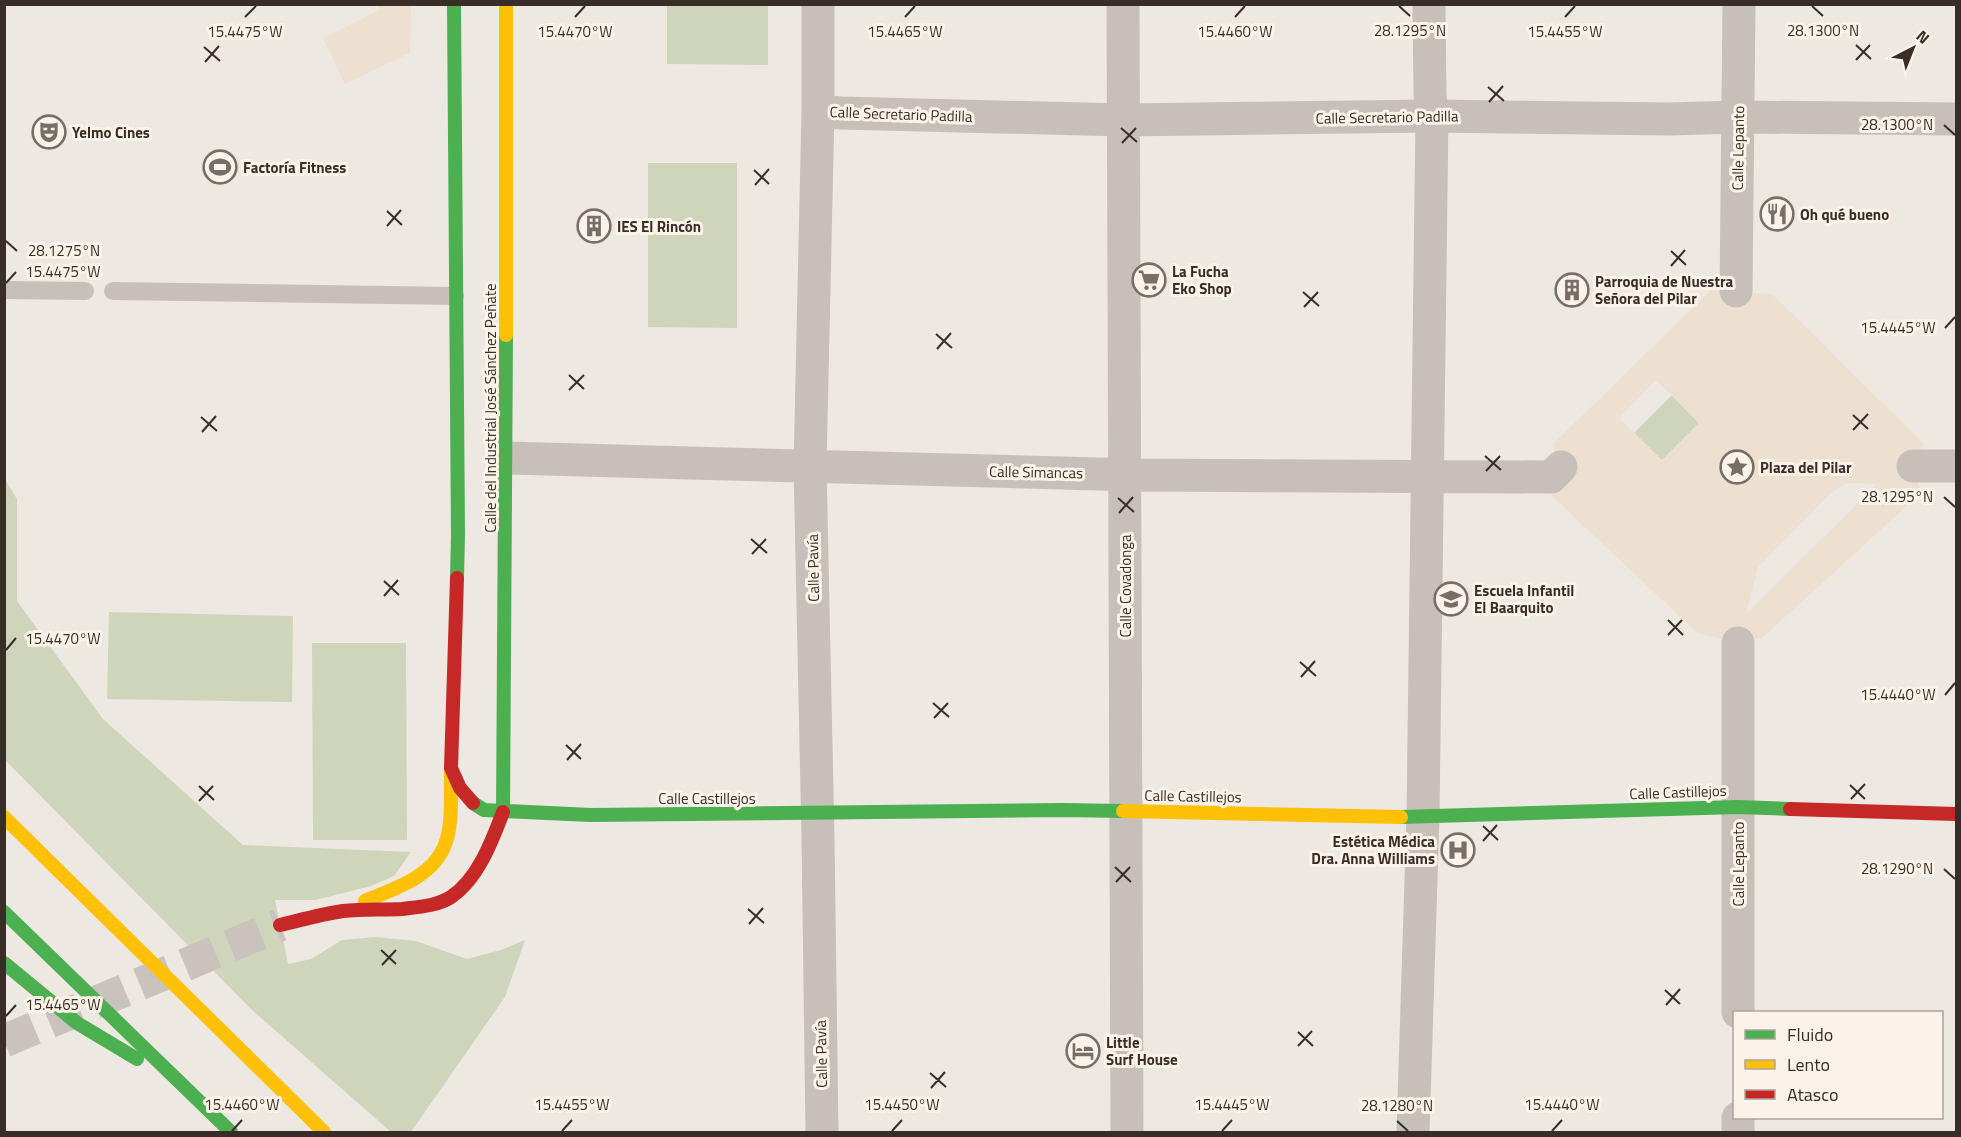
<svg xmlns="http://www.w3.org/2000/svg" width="1961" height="1137" viewBox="0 0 1961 1137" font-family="'Titillium Web',sans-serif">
<rect width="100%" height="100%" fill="#eee8e2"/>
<path fill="#cfd5ba" d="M667 5H768V65L667 64Z
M648 163H737V328L648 327Z
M1672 395 1699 423 1662 461 1634 433Z
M4 478 17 499V601L103 719 243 845 411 852 394 876 371 886 316 900H275L288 964 311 959 342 940 376 937 416 941 467 959 501 950 525 940 505 997 411 1132H391L252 1010 5 760Z
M109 612 293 616 292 702 107 699Z
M312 643H406L407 840H313Z"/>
<path fill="#ede0d0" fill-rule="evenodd" d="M378 5H411L410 53 345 84 323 38 380 10Z
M1710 291H1736L1773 295 1924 444 1913 466 1921 493 1762 638 1738 643 1697 633 1551 495 1561 467 1552 445ZM1656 380 1699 423 1662 460 1619 418ZM1846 483 1877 484 1746 614 1758 567 1831 493Z"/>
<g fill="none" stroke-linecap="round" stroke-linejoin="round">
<path stroke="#cac3bd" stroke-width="33" stroke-dasharray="33 16" stroke-linecap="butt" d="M4 1041 280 925"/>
<path stroke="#c7c0ba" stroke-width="18" d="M4 290 85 291
M113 291 455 296"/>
<path stroke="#c7c0ba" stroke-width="33" d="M818 4V111L810 466 818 838 822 1132
M1123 4 1127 1132
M818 111 841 113 1123 120 1432 116 1669 119 1738 117 1956 119
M1736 291 1739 4
M506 458 1134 475 1551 477 1561 467
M1913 466H1956
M1738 1012V643
M1413 1132 1423 817 1432 116 1430 94 1429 4
M1738 1132V1118"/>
<path stroke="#4caf50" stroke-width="14" d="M454 4 458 535 457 578
M473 803 484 810 591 815 1063 810 1123 811
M503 812 506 335
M1401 817 1738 807 1790 809
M4 912 231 1132
M4 963 77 1023 137 1059"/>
<path stroke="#ffc107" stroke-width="14" d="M506 4V335
M1123 811 1401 817
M4 817 324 1132
M365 901C393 889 431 878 444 847 454 824 450 793 451 768"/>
<path stroke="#c62828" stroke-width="14" d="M457 578 451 768 460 788 473 803
M1790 809 1956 814
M280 925C301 920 322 914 343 911 362 909 383 910 402 909 419 907 437 906 451 897 478 879 492 841 503 812"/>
</g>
<path fill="none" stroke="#392d28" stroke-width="2" d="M1399 6 1410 16M1812 6 1823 16M245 17 256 6M575 17 585 6M905 17 915 6M1235 17 1245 6M1565 17 1575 6M1856 45 1871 59M204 47 220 61M1856 60 1870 45M205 62 219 46M1488 87 1504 101M1489 102 1503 86M1944 125 1955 135M1121 128 1137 142M1122 143 1136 128M754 170 769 184M755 185 769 169M387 211 402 225M387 226 401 210M6 241 17 251M1671 251 1686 265M1671 266 1685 250M6 283 16 272M1303 292 1319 306M1304 307 1318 292M1945 328 1955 317M936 334 952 348M937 349 951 333M569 375 584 389M569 390 584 375M1853 415 1868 429M201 417 217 431M1853 430 1868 414M202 432 216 416M1485 456 1501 470M1486 471 1500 456M1944 497 1955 507M1118 498 1134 512M1119 513 1133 497M751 539 767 553M752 554 766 539M384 581 399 595M384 596 398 580M1668 620 1683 635M1668 635 1682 620M6 650 16 638M1300 662 1316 676M1301 677 1315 661M1945 695 1955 683M933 703 949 717M934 718 948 703M566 745 581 759M567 760 581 744M1850 785 1865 799M199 786 214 800M1851 799 1865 784M199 801 213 786M1483 826 1498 840M1483 841 1497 825M1115 867 1131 882M1944 869 1955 879M1116 882 1130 867M748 909 764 923M749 924 763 908M381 950 396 964M382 965 396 950M1665 990 1680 1004M1666 1005 1680 989M6 1016 16 1005M1298 1032 1313 1046M1298 1046 1312 1031M930 1073 946 1087M931 1088 945 1072M1397 1121 1408 1131M232 1131 242 1120M562 1131 572 1120M892 1131 902 1120M1222 1131 1232 1120M1552 1131 1562 1120"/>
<defs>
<g id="theatre-ring" transform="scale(1.725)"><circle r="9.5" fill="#fbf3e9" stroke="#786e69" stroke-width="1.5"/><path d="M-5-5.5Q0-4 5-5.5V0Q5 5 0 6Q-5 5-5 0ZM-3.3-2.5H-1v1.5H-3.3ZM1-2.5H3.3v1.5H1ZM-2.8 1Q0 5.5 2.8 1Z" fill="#786e69"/></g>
<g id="stadium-ring" transform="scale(1.725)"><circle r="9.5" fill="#fbf3e9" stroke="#786e69" stroke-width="1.5"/><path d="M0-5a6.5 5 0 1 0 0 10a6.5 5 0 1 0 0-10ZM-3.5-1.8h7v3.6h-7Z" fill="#786e69"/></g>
<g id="restaurant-ring" transform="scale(1.725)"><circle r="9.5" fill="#fbf3e9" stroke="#786e69" stroke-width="1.5"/><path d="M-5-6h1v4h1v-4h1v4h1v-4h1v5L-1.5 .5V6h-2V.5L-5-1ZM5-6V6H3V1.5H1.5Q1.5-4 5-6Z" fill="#786e69"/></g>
<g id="building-ring" transform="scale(1.725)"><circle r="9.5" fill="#fbf3e9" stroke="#786e69" stroke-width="1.5"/><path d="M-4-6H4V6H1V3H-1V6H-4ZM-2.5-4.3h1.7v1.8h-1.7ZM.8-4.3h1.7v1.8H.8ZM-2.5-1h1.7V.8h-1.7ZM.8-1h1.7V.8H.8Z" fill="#786e69"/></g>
<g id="supermarket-ring" transform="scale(1.725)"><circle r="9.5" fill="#fbf3e9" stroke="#786e69" stroke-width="1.5"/><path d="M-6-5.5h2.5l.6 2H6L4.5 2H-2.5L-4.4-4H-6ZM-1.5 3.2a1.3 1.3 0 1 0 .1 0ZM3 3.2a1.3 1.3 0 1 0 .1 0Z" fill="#786e69"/></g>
<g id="sight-ring" transform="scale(1.725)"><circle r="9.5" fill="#fbf3e9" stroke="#786e69" stroke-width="1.5"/><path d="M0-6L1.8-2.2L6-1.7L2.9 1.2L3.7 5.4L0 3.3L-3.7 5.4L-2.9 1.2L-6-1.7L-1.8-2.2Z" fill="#786e69"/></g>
<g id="school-ring" transform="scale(1.725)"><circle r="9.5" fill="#fbf3e9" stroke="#786e69" stroke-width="1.5"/><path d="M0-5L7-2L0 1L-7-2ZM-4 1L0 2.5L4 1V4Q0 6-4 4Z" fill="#786e69"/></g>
<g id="hospital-ring" transform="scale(1.725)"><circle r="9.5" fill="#fbf3e9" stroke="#786e69" stroke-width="1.5"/><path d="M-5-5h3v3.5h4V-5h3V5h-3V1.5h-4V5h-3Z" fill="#786e69"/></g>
<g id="hotel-ring" transform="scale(1.725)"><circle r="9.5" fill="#fbf3e9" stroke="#786e69" stroke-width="1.5"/><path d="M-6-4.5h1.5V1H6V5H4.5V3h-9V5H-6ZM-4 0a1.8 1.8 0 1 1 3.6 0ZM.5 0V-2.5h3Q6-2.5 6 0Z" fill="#786e69"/></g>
</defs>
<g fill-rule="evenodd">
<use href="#theatre-ring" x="49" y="132"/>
<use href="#stadium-ring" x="220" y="167"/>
<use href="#restaurant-ring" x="1777" y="214"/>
<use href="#building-ring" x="594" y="226"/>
<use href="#supermarket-ring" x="1149" y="280"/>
<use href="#building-ring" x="1572" y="290"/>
<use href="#sight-ring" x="1737" y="467"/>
<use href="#school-ring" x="1451" y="599"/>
<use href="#hospital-ring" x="1458" y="850"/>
<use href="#hotel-ring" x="1083" y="1051"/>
</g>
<g text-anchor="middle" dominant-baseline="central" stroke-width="6" stroke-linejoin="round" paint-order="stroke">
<g font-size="15" fill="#392d28" stroke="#fbf3e9">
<text transform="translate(901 114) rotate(2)">Calle Secretario Padilla</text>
<text transform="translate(1387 117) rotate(-1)">Calle Secretario Padilla</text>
<text transform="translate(1738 148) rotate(-89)">Calle Lepanto</text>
<text transform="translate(490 408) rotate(-90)">Calle del Industrial José Sánchez Peñate</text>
<text transform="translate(1036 472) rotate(1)">Calle Simancas</text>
<text transform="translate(813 568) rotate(-91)">Calle Pavía</text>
<text transform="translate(1125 586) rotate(-90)">Calle Covadonga</text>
<text transform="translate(1678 792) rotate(-2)">Calle Castillejos</text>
<text transform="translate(1193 796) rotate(1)">Calle Castillejos</text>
<text x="707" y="798">Calle Castillejos</text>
<text transform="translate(1738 864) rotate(-90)">Calle Lepanto</text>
<text transform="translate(821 1054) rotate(-91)">Calle Pavía</text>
</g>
<g font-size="15" font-weight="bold" fill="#392d28" stroke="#fbf3e9" text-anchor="start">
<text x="72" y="132">Yelmo Cines</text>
<text x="243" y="167">Factoría Fitness</text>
<text x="1800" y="214">Oh qué bueno</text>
<text x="617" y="226">IES El Rincón</text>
<text x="1172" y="271">La Fucha<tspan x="1172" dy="17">Eko Shop</tspan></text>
<text x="1595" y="281">Parroquia de Nuestra<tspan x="1595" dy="17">Señora del Pilar</tspan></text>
<text x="1760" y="467">Plaza del Pilar</text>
<text x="1474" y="590">Escuela Infantil<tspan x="1474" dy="17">El Baarquito</tspan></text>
<text x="1435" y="841" text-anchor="end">Estética Médica<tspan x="1435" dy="17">Dra. Anna Williams</tspan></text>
<text x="1106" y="1042">Little<tspan x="1106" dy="17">Surf House</tspan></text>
</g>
</g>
<g font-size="15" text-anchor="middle" fill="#392d28" stroke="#fbf3e9" stroke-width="6" stroke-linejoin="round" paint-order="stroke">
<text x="1823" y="36">28.1300°N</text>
<text x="1410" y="36">28.1295°N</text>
<text x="245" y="37">15.4475°W</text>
<text x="575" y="37">15.4470°W</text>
<text x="905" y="37">15.4465°W</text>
<text x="1235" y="37">15.4460°W</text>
<text x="1565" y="37">15.4455°W</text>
<text x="1897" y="130">28.1300°N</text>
<text x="64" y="256">28.1275°N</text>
<text x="63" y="277">15.4475°W</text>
<text x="1898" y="333">15.4445°W</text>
<text x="1897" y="502">28.1295°N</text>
<text x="63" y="644">15.4470°W</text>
<text x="1898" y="700">15.4440°W</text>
<text x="1897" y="874">28.1290°N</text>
<text x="63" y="1010">15.4465°W</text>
<text x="242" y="1110">15.4460°W</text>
<text x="572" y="1110">15.4455°W</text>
<text x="902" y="1110">15.4450°W</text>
<text x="1232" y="1110">15.4445°W</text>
<text x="1562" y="1110">15.4440°W</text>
<text x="1397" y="1111">28.1280°N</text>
</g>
<rect width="1961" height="1137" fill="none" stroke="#392d28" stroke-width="12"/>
<rect x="1733" y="1011" width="210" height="108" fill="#fbf3e9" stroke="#ada49c" stroke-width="1.5"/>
<rect x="1745" y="1030" width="30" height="9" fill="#4caf50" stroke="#ada49c" stroke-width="1.5"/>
<text x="1787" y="1041" font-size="18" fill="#392d28">Fluido</text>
<rect x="1745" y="1060" width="30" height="9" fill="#ffc107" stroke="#ada49c" stroke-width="1.5"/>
<text x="1787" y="1071" font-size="18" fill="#392d28">Lento</text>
<rect x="1745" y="1090" width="30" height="9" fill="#c62828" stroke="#ada49c" stroke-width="1.5"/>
<text x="1787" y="1101" font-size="18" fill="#392d28">Atasco</text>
<g transform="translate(1913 48) rotate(42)" stroke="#fbf3e9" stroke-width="4.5" paint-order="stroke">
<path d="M0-4.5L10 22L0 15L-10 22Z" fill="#392d28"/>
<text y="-9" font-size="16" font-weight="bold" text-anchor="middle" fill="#392d28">N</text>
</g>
</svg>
